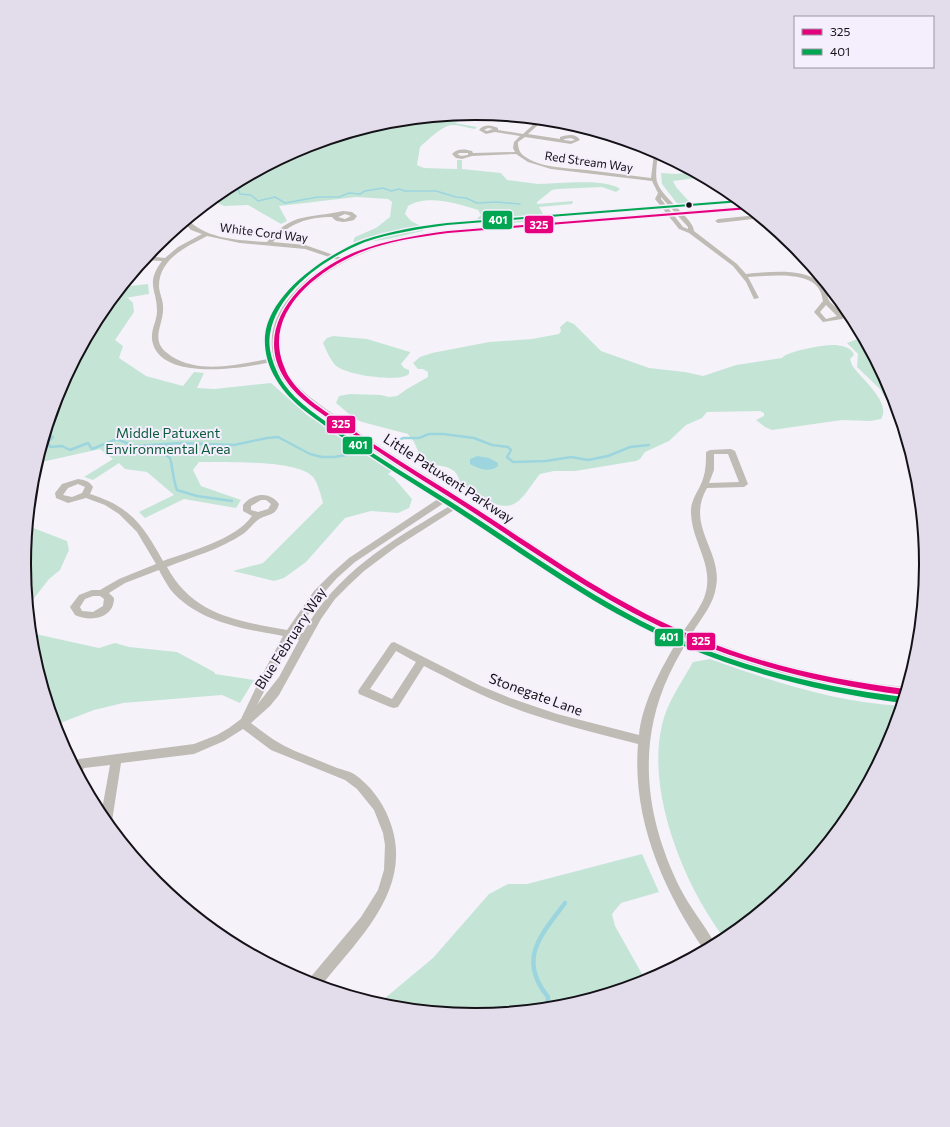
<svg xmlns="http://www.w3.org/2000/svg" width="950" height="1127" viewBox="0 0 950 1127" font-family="Commissioner,sans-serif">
<rect width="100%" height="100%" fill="#f5f2fa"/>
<path fill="#c4e5d6" d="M475 113 504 115 490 114 467 117 455 123 477 127 475 129C468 128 460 125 453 125 442 125 426 142 420 147L417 165 424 168 457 169V160H462V169L501 173 507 180C517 181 528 183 538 184 558 184 605 178 620 189L616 192 602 187 557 189 552 190 537 202V204L573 201 572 204 539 207 544 216 550 218H546V220L486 225 484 222 476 220 481 215 478 210C457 204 429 194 408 206L405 214 411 221 423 227V231C400 236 377 243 353 242L355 237 376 228 390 217 392 202 388 199 356 197 279 206 287 221 281 224 248 205 224 206 210 200 225 188 303 147 387 121Z
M694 172 705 177 673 181 676 187 694 207 679 206 662 184 661 173 676 174Z
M148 284 149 294 125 298H128L133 303 134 312 115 340 123 346 119 358 146 376 183 386 194 372 204 373 197 388 214 389 271 383 307 415 392 471 388 474 394 478 412 499 409 508 398 513 371 511 345 518 306 562 284 578 274 581 233 571 263 563 323 503C321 496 318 483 313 477 296 459 224 463 199 462L193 470 201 486 241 500 236 508 184 499 145 518 139 512 174 495 147 472 125 469 119 463 93 480 84 477 113 459 100 449 37 463 58 391 100 313 121 287Z
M567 321 574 324 601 351 649 368 685 372 703 376 736 365 782 358C787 351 823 345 833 345 840 345 852 347 854 355L850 359 852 365C860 378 892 402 881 419L870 421 842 420 772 430 765 427 756 420 764 416V413L760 411 707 412 702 418 686 425 669 441 645 452 640 459 636 461 575 471H554L540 474C522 496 517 517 485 499 478 495 469 492 463 487 459 482 459 475 454 471 445 464 433 467 422 460L414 442 408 434 362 422 355 419 336 403 339 396 350 394 381 395 389 397 397 396 407 389 428 377V372L423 369H418L413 363 420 357 432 353 489 342 532 339 559 334 561 331 560 327Z
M333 336 367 339 410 352V353L401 364 404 368 409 370V374C399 383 345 375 335 365 330 359 326 350 323 343L327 338Z
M863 337 892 391 898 413 890 406 880 389 857 367 858 354 847 343Z
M28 526 67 541 69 550 60 570 49 579 28 606 24 563Z
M31 633 99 648 115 643 129 647 177 652 214 672 215 674 254 680 240 703 222 695 123 703 94 710 55 725 33 651Z
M710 659C771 681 835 702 901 706L892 736 850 814 794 883 725 939C684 886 646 792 662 725 667 702 682 682 693 662Z
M642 854 659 892 621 903 612 914 615 926 646 981 563 1006 475 1014 387 1006 379 1003 433 958 489 894 508 884H527Z"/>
<path fill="#9dd5df" d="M477 456 489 458 498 463V466C489 473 479 469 470 464V459Z"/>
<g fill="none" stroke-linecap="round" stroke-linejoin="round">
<path stroke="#9dd5df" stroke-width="1.5" d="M366 128 378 127 381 125 379 124
M336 137 360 134 364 132 362 129
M300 148 309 147 318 142
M288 155 299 153 297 150
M234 183 232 187 238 189 240 194 251 195 258 201 275 197 285 203 318 197H339L349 193 360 194 365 191 383 188 391 191 399 189 405 191H436L456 197 466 198 477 203 497 202 520 204"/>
<path stroke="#9dd5df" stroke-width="2.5" d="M45 435 53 437 48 442 50 447 62 446 70 450 88 443 92 449 117 439 134 446 181 443 234 445 267 438 278 437 310 454 322 457H334L352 454
M398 441 403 438H419L429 434H443L474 438 492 445 508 447 511 450 507 457 513 462 546 461 571 457 588 460 608 456 630 447 649 445
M156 445 157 449 170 458C173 469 173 480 177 490L197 496 232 501"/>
<path stroke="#9dd5df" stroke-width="4.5" d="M547 1007 548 997C517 959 541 935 565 903"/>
<path fill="#bfbbb5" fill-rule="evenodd" d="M533 119 539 122 551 120 550 123 539 124 528 134 560 139V137C568 135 575 133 580 140L571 144 525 137 518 142C518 148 519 152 524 156 540 168 567 168 587 170 608 173 630 175 651 178L654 154 650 149 657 152 658 154C657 163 655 174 657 182 662 198 694 219 694 231L737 264 746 274C767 272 804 267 820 283 828 291 826 296 830 302 835 307 841 311 845 317L842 319 823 322 814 312 823 301C822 298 822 294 820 291 811 270 767 276 748 277L759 298 754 299 746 282 733 266 689 233 679 229 655 199 658 193 652 181 551 169 528 162 516 154 472 156 462 159 456 158 452 154C457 148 465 149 472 151L473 153 515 152 513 148 514 142 520 136 495 132 486 134 479 130C484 124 491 125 498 128V130L523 134 535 123 531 120ZM488 128 493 129 487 131 484 130ZM571 138 575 140 571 141 564 140V139ZM460 153H468V155L461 156 457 154ZM661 197 688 227V229L683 227 661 199ZM826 305 837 316 826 319 820 312Z
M343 211 352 212 357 216 354 220C346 222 337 224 332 217 308 217 289 223 273 242L305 245 345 259V261H341L305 249 240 243 207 236C186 247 159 259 159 286 159 293 163 299 163 307 164 319 156 331 159 342 161 349 166 352 171 356 202 376 245 363 278 357L281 359 280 360C251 367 165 383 153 344 149 332 157 322 157 311 157 289 145 284 162 261L144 260 146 256 165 258 178 247 202 234 191 230 184 222 187 219C208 240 239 240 267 242 293 211 309 219 343 211ZM345 214 351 216 345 219 338 217Z
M758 215 762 218 718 223 715 221 718 219Z
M731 449 735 451 748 484 744 487 707 488C685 526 723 551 716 587 714 602 704 615 696 627 686 643 677 658 669 675 636 746 646 819 680 888 690 908 705 925 715 944L704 950C663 889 632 820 638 744 592 732 545 721 501 703 475 693 450 679 424 666L398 707 394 708 390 707 359 694 358 691 391 643 394 642 481 686 510 698 557 714 639 735C642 701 665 661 683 632 690 621 699 610 704 598 716 566 692 544 691 513 690 500 699 491 703 479 706 470 706 461 706 452L710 450ZM714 454H728L739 482 709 483 714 470ZM396 651 416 662 392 699 370 689Z
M78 479C85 480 89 481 93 487L90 494C131 507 143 525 163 561 190 551 235 540 252 516L243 511V505C252 493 270 491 279 504 276 515 270 514 261 518 257 519 248 531 243 534 221 549 192 557 167 567 193 615 237 621 287 630L314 591 331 574 349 558 447 493H453L454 495 453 497 355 562 337 578 321 596 296 632 303 633C339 568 397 538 458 501L461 500 465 503 396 547 364 571 349 585 335 599 321 619 279 695 270 706 251 723C265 734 278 744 295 751 309 757 323 762 337 768 343 770 349 771 354 774 370 785 382 801 389 819 416 887 360 937 321 986L308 982 309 979 361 917 378 890 384 870 385 845 383 833 374 810 357 789 345 780 271 750 243 729 224 741 194 754 121 763 112 821 109 825 101 815 110 765 84 768 80 776 73 764 75 761 79 759 194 744 217 735 229 728 241 719 262 675 283 636C244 629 197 622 170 589 166 583 162 576 159 570L125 583 109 593 114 598C114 619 90 622 75 615L70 607 79 595 92 590H100L119 579 156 564 137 532 119 514 105 505 86 498 68 503 56 498 55 493 62 484ZM78 484 85 487 82 493 72 497 63 495 68 488ZM261 500H266L271 504 268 509 258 512 251 510V506ZM93 596H100L104 599 103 606 93 612 82 611 80 607 85 599ZM292 638 299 640 279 677 257 705Z"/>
<path fill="#bfbbb5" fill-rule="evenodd" d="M747 206 751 209 448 234C418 238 387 242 359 255 315 274 256 320 288 374 297 388 312 399 326 409 375 445 428 476 479 509 528 541 577 575 628 603 714 650 808 677 905 687H906L904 697C805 686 708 658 621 609 569 581 520 546 471 513 420 480 368 449 319 413 304 402 287 389 279 372 251 316 309 270 356 251 385 239 417 234 448 230Z"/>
<g stroke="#f5eefd" stroke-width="3">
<path id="bus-1" d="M748 207 750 209 448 233C418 237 387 241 359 253 317 271 264 312 283 364 285 368 286 373 289 377 302 398 327 412 347 426 380 449 414 470 448 491 530 542 606 600 696 637 763 665 833 680 905 689L906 690 904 695C830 685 762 669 693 641 604 605 527 546 446 495 412 474 378 452 345 429 324 415 299 401 285 379 249 323 309 270 358 251 387 240 418 235 448 231Z"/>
</g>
<g stroke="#f5eefd" stroke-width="3">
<path id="bus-2" d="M740 200 741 202 447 225C419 229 392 233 365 242 327 257 277 291 270 334 268 345 271 357 275 367 277 372 279 376 282 381 297 404 323 419 345 435 380 458 417 481 453 503 530 552 604 608 689 643 758 672 830 688 903 697L902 703C828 693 755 676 686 647 599 612 525 555 447 505 412 483 377 461 343 438 319 421 290 404 276 379 268 366 264 351 265 336 269 293 327 254 364 240 391 231 419 226 447 223Z"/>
</g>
<use href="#bus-1" fill="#e5007d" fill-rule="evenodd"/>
<use href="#bus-2" fill="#00a651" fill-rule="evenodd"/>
</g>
<circle fill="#141117" stroke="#f5eefd" stroke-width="1.5" cx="689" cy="205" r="3.5"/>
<g text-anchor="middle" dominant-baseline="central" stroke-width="4" stroke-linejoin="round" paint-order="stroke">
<g font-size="12" fill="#141117" stroke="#f5eefd">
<text transform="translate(589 161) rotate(8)">Red Stream Way</text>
<text transform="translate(264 232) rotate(7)">White Cord Way</text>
</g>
<g font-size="14" fill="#0c5b3c" stroke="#f5eefd">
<text x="168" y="432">Middle Patuxent<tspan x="168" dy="16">Environmental Area</tspan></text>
</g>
<g font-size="14" fill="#141117" stroke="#f5eefd">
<text transform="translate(449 478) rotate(33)">Little Patuxent Parkway</text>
<text transform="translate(290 638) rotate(-57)">Blue February Way</text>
<text transform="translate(536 694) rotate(20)">Stonegate Lane</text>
</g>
</g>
<path d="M0 0H950V1127H0ZM31 564a444 444 0 1 1 888 0a444 444 0 1 1-888 0Z" fill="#e3dceb" fill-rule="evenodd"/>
<path fill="none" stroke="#141117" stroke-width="2" d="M31 564a444 444 0 1 1 888 0a444 444 0 1 1-888 0Z"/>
<g stroke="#f5eefd" stroke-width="1.5">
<rect x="482" y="210" width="31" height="20" rx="4" fill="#00a651"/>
<rect x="524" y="215" width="30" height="19" rx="4" fill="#e5007d"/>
<rect x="326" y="415" width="30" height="19" rx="4" fill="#e5007d"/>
<rect x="342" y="436" width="31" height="19" rx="4" fill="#00a651"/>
<rect x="654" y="628" width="30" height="19" rx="4" fill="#00a651"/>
<rect x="686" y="632" width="30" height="19" rx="4" fill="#e5007d"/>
</g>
<g font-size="11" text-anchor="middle" font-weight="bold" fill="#fff">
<text x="498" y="224">401</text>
<text x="539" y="229">325</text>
<text x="341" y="428">325</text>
<text x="358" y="449">401</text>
<text x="669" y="641">401</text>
<text x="701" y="645">325</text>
</g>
<rect x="794" y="16" width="140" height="52" fill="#f5eefd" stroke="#9b96a1"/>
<rect x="802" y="29" width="20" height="6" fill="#e5007d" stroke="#9b96a1"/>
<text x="830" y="36" font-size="12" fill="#141117">325</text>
<rect x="802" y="49" width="20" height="6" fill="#00a651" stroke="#9b96a1"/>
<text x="830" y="56" font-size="12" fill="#141117">401</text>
</svg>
